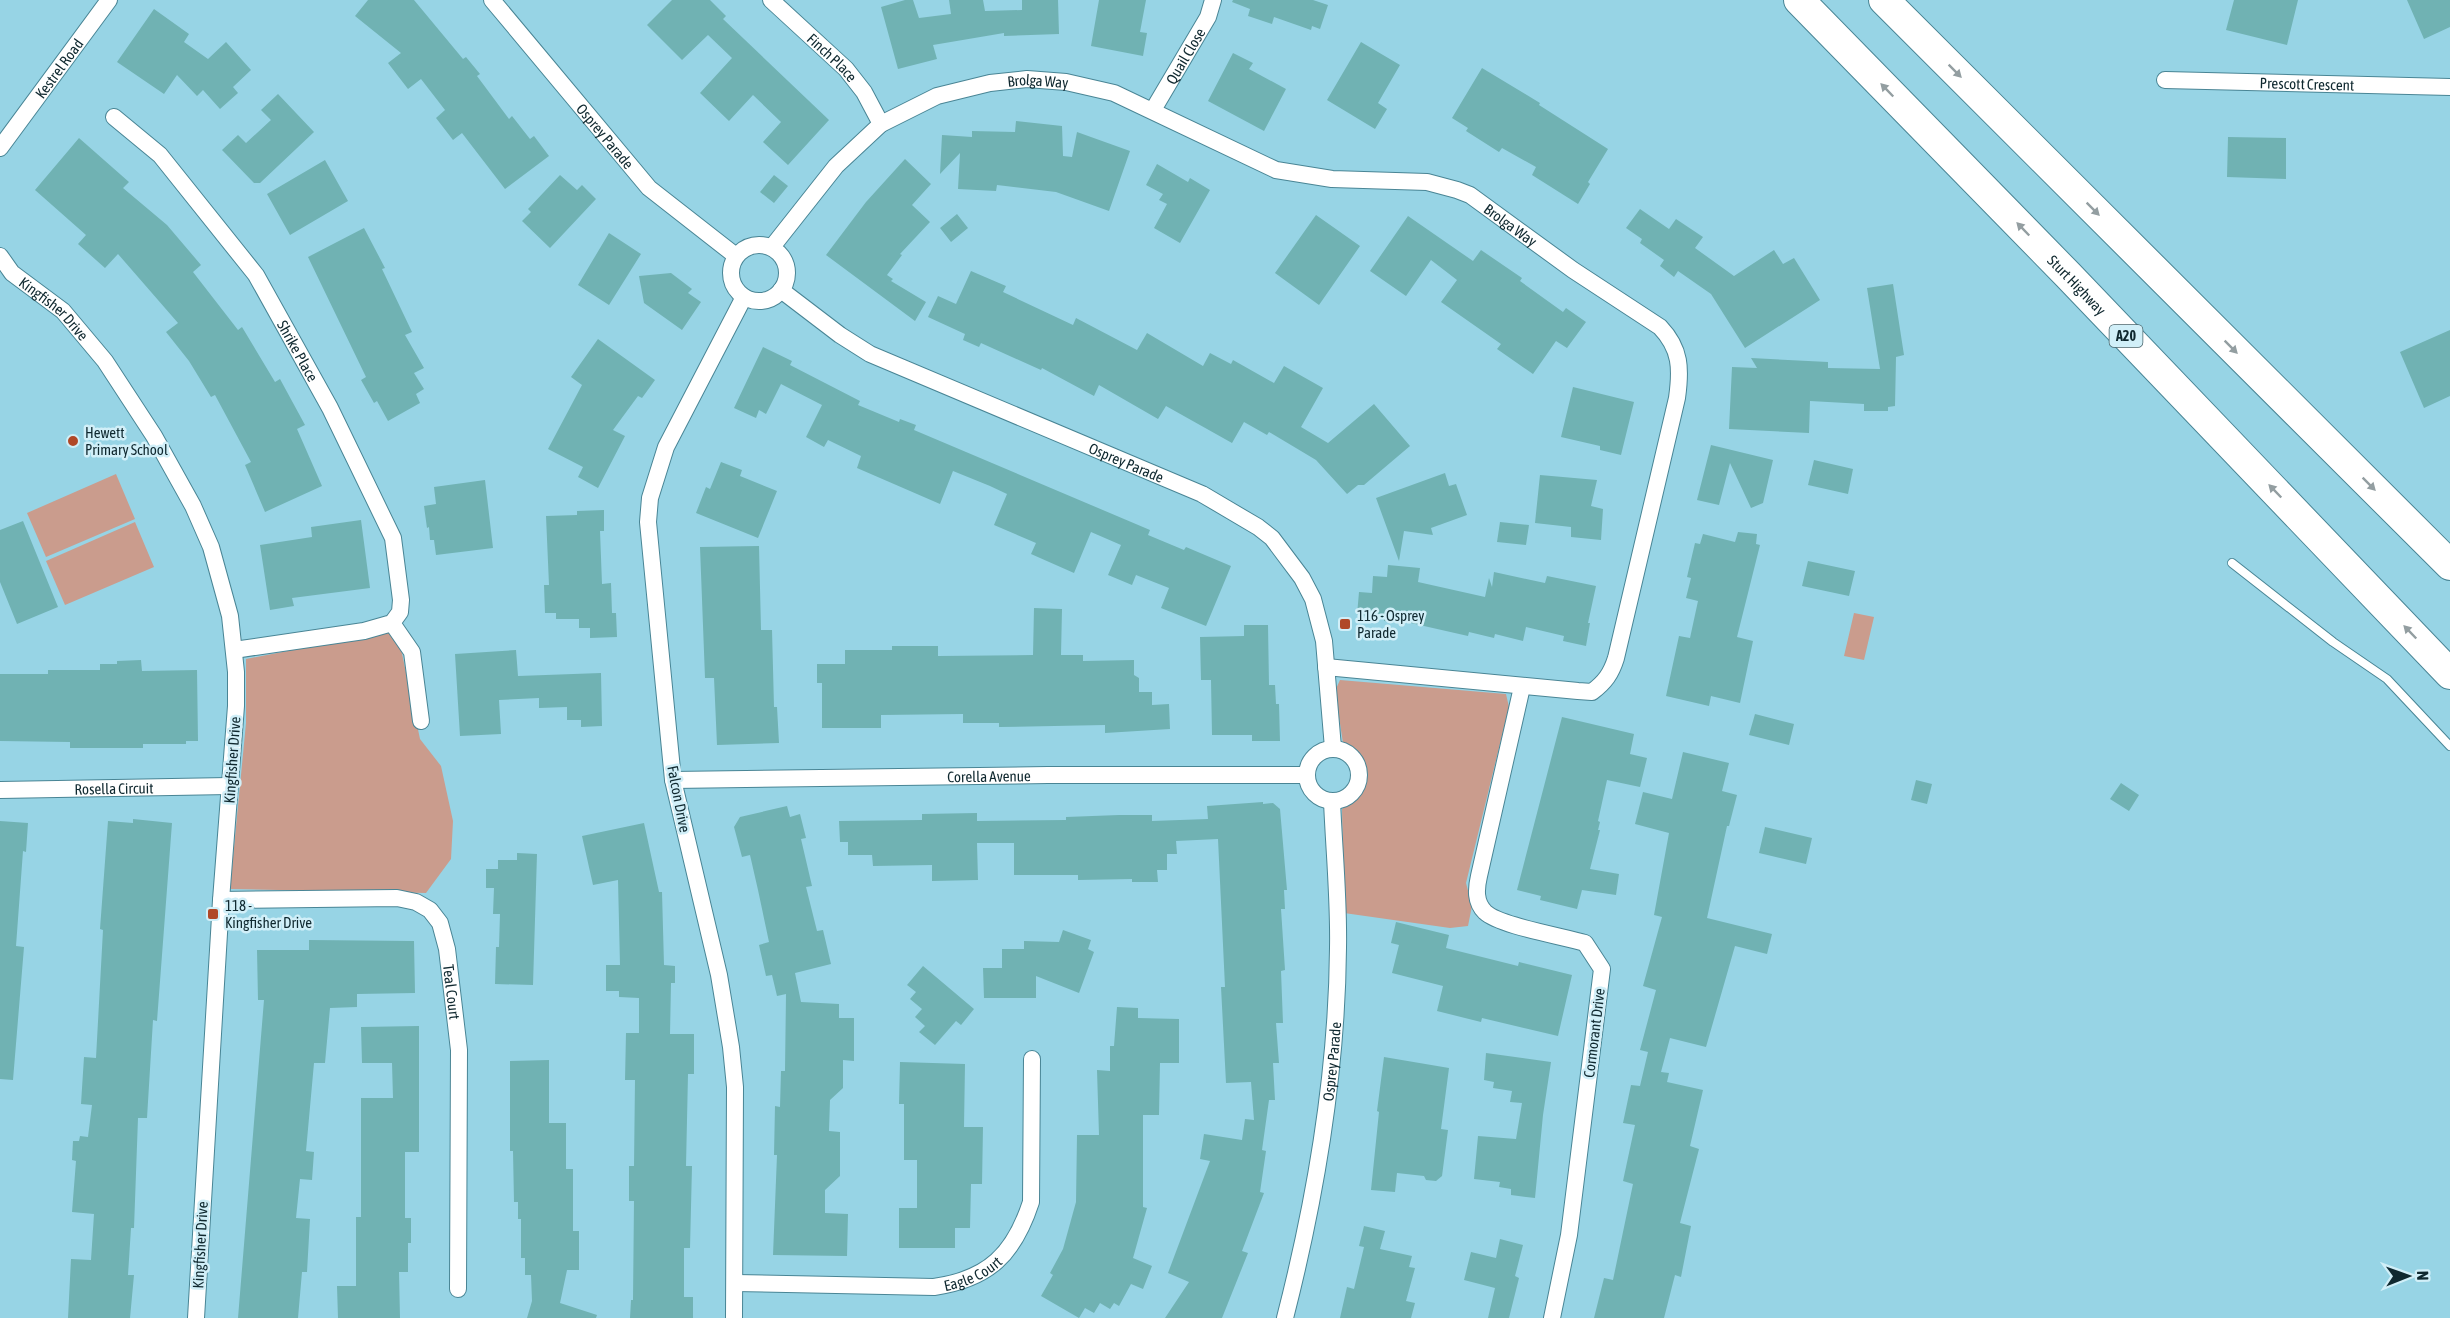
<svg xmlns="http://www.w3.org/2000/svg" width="2450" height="1318" viewBox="0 0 2450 1318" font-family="'Asap Condensed',sans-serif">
<rect width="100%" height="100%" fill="#97d4e5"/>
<path fill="#ca9c8d" d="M116 474 135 519 46 557 27 513Z
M135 522 154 567 65 605 46 561Z
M1854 613 1874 617 1864 660 1844 656Z
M391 631 400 644 420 739 441 766 453 821 451 859 426 893 230 889 246 723V659Z
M1340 680 1506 694 1509 707 1466 883 1472 906 1468 926 1450 928 1344 913 1342 809C1357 797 1378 779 1361 758 1357 752 1348 748 1343 743L1335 691Z"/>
<path fill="#70b2b3" d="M368 0H414L463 59 466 57 480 74 477 76 509 119 512 116 530 139 534 136 549 156 505 189 462 133 453 140 436 118 445 110 421 79 408 89 388 63 401 53 355 16Z
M672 0H710L726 16 723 19 829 120 788 165 763 142 781 122 753 95 729 121 700 93 732 58 708 35 682 60 647 25Z
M905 0H913L919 18 951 14 949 0H983L985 11 1022 10V0H1058L1059 34 1004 36V33L933 45 937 59 898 69 881 7Z
M1099 0H1146L1140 32 1147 33 1143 56 1091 46Z
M1233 0H1313L1328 5 1320 29 1312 26 1311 30 1274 17 1272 24 1248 16 1250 9 1232 2Z
M2234 0H2298L2287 45 2226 30Z
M2407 0H2450V27L2424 39Z
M154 9 189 34 184 42 208 59 226 42 251 70 233 87 238 93 220 109 203 90 197 96 177 75 164 94 117 62Z
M1361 42 1400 65 1378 103 1387 109 1375 129 1327 100Z
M1233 53 1253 63 1249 69 1286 89 1264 131 1208 101Z
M1482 68 1540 103 1539 105 1608 149 1588 182 1590 184 1578 204 1532 175 1536 167 1502 148 1499 152 1466 131 1468 128 1452 118Z
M278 94 314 132 260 183H254L222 150 238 135 246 143 271 120 261 110Z
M1016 121 1062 126 1063 156 1072 157 1077 132 1130 151 1109 211 1056 192 997 185 996 191 958 189 960 153 940 174 942 135 972 137V131L1015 132Z
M2228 137 2286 138V179L2227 177Z
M79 138 129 182 123 188 167 225 201 265 193 272 238 330 242 327 275 382 280 379 305 425 297 429 322 486 265 512 245 465 251 462 215 395 211 397 189 361 166 332 178 323 118 254 105 268 78 244 86 235 35 190Z
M905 159 931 184 912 205 930 222 900 254 902 255 887 275 893 279 891 281 926 302 915 321 826 255 866 202Z
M325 160 348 201 290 235 267 194Z
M1157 164 1188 182 1190 178 1210 190 1180 243 1154 228 1167 204 1159 200 1163 194 1146 185Z
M560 175 577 190 582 185 596 199 550 248 522 221 531 212 528 209Z
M774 175 788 186 774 203 760 192Z
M1640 209 1669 229 1676 219 1703 237 1695 248 1734 276 1774 250 1783 264 1794 258 1820 300 1745 348 1711 294 1678 271 1674 277 1660 266 1664 260 1640 243 1642 239 1626 228Z
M957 214 968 228 951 242 940 228Z
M1316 215 1360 246 1319 305 1275 273Z
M1408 216 1473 261 1481 250 1522 278 1520 281 1563 312 1566 308 1586 322 1567 348 1556 341 1533 374 1497 349 1501 344 1441 302 1457 280 1431 260 1406 296 1370 271Z
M364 228 385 268 382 269 412 332 405 335 424 368 414 373 424 389 416 394 420 403 388 421 377 401 374 403 361 380 366 377 308 257Z
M609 233 641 254 609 305 578 285Z
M971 271 1006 286 1003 292 1073 325 1076 318 1137 350 1147 333 1203 366 1210 353 1231 364 1233 360 1274 383 1284 366 1323 388 1301 427 1328 443 1374 404 1410 446 1364 485H1358L1347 494 1316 460 1269 432 1267 435 1244 422 1232 443 1166 406 1158 419 1099 385 1094 396 1042 368 1041 370 981 343 979 347 963 340 965 334 928 317 938 296 956 304Z
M671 273 692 289 688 293 701 302 682 330 644 303 639 276Z
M1893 284 1904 355 1896 357 1895 406 1888 407V411H1864V404L1810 401 1809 433 1729 429 1732 367 1757 368 1751 358 1828 362V368L1880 369 1867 288Z
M2450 330V396L2424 408 2400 352Z
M598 339 655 380 642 398 638 396 613 430 625 436 598 488 578 477 583 467 548 449 582 385 571 377Z
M763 347 792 361 790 365 860 401 858 405 899 422 900 419 916 425 914 430 1150 530 1148 535 1184 550 1186 547 1231 566 1206 626 1161 608 1169 588 1136 575 1132 585 1108 575 1121 545 1091 532 1074 573 1031 554 1036 543 994 525 1007 494 990 486 953 471 940 504 857 468 861 456 828 440 824 447 806 437 822 405 781 384 766 414 759 410 756 418 734 408Z
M1573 387 1634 402 1621 455 1600 450V446L1561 437Z
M1711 445 1773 460 1763 503 1751 508 1730 463 1719 505 1697 500Z
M1814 460 1853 469 1848 494 1808 485Z
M721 462 742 470 740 476 777 491 758 538 696 513 706 487 710 489Z
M1445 473 1449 486 1456 484 1467 515 1431 528 1433 535 1404 531 1399 561 1376 498Z
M1540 475 1597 480 1591 506 1603 509 1601 540 1571 537V527L1535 523Z
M485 480 493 548 436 555 434 540H430L429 527 427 528 424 506 436 504 434 487Z
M604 510V531H600L602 584 611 583 612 613H616L617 637 590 638V628H579V619H556V613H545L544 585H549L546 516 577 515V511Z
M361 520 370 588 292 598 294 606 270 610 260 545 312 537 311 527Z
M23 521 58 607 17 624 0 582V530Z
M1500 522 1529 525 1526 545 1497 542Z
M1738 532 1757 534 1756 544 1760 545 1737 637 1753 641 1740 703 1711 696 1709 706 1666 696 1679 636 1690 638 1698 601 1686 598 1691 578 1687 577 1695 543 1700 544 1703 534 1735 542Z
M759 546 761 630H772L774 707H777L779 743 717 745 714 678H705L700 547Z
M1808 561 1855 571 1849 596 1802 586Z
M1388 565 1420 568 1418 582 1485 597 1489 578 1492 587 1494 572 1545 583 1547 576 1596 586 1588 623H1590L1586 646 1563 641 1564 636 1526 627 1523 641 1495 634 1494 638 1469 632 1468 636 1402 621 1401 623 1384 621V618L1357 615 1359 592 1372 593 1373 576 1387 577Z
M1034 608 1062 609 1061 655H1083V661L1134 660V675L1139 678V692H1152V705L1169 704 1170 729 1105 733V725L999 727V723H963V714L881 715V728H822V683H817V664H845V650H892V646H938V656L1033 655Z
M1244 625H1268L1269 685H1275L1276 704H1279L1280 741H1252V735H1212L1211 680H1201L1200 637 1244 636Z
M516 650 518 676 601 673 602 726 581 727V720H567V707L539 708V698L499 700 501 734 460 736 455 654Z
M141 660 142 671 197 670 198 741H186V744H143V748H70V742L0 741V674H48V670H100V664H117V661Z
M1755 714 1794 724 1789 745 1749 735Z
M1562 717 1634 734 1630 754 1647 758 1640 787 1607 780 1598 821 1600 822 1598 830H1600L1590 869 1619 874 1616 895 1582 890 1577 909 1540 900 1541 896 1517 890Z
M1683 752 1729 763 1722 791 1737 795 1729 826H1727L1707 918 1772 934 1767 954 1735 946 1706 1047 1670 1038 1661 1072 1669 1073 1667 1082 1703 1090 1690 1146 1699 1149 1680 1223 1691 1226 1681 1277 1675 1275 1664 1318H1594L1604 1278 1613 1280 1633 1184 1623 1181 1635 1125 1623 1123 1631 1085 1640 1086 1648 1052 1640 1050 1656 990 1643 986 1662 917 1654 915 1669 833 1635 824 1643 792 1672 799Z
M1916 780 1932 784 1927 804 1911 800Z
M2121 783 2139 795 2129 811 2110 799Z
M1263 802V804L1273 803 1280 809 1287 890H1284L1285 909H1281L1285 970 1281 971 1283 1023H1276L1279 1063H1273L1275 1100H1269L1262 1150 1266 1151 1260 1192 1264 1193 1242 1251 1248 1253 1222 1318H1165L1189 1282 1168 1273 1210 1161 1200 1159 1204 1134 1242 1140 1245 1119 1254 1120 1251 1082 1226 1083 1221 987H1225L1218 839 1176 841 1177 854H1167V870H1157L1158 882H1132V879L1078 880V875H1014V843H977L978 880 932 881V865L873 866 872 855H848V842H840L839 821 922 820V814L977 813V821L1066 820V817L1119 815H1152V821L1208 819 1207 806Z
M787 806 790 817 800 814 806 838 801 839 812 886 806 887 817 931 823 930 831 964 795 973 801 1002 839 1004V1018H854V1061L843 1060V1088L830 1100 829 1131 840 1132V1176L825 1190V1213L848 1214 847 1256 773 1255 777 1155H774L775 1106 780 1107 781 1071H785L786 994 777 996 772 975 766 976 759 945 769 942 758 890 750 855 742 857 734 827 740 817Z
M133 819 172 823 157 1021 153 1020 147 1118H138L134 1228H131L128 1275H134L130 1318H68L71 1259 91 1260 94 1214 72 1212 76 1161 72 1160 73 1141H79L80 1136 88 1137 92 1105 81 1104 84 1057 96 1058 103 930 100 929 108 821 133 823Z
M0 821 28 823 26 852 23 851 16 946 24 947 13 1080 0 1079Z
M644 823 659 892H662L664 965 675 966V983H671L670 1034H694V1074H688L686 1166H692L690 1248H684V1297H693V1318H630L631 1300H633L634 1201H629V1166H634L635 1080H625L626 1033H639V998L619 997V991H606V965H620L618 880 593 885 582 836Z
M1765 827 1812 838 1806 864 1759 853Z
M517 853 537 854 533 985 495 984 496 947H499L500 914H493L494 888H486V869H498V860H517Z
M1396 922 1449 935 1446 948 1518 966 1519 962 1572 975 1558 1036 1482 1018 1481 1022 1437 1011 1443 986 1392 973 1399 945 1391 943Z
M1063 930 1091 940 1088 949 1094 952 1079 993 1036 976V998H984L983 968H1002V949H1024V941L1059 942Z
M309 940 414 941 415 993 357 994V1007L330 1008 325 1063H314L306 1151 314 1152 312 1180 300 1179 296 1218 310 1219 307 1272H302L298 1318H238L264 1000H258L257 950H309Z
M923 966 974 1009 961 1025 956 1021 935 1045 919 1032 925 1026 915 1017 922 1009 910 999 916 992 907 985Z
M1117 1007 1138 1008V1018L1179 1019V1063H1160L1159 1115H1143V1207L1147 1208 1133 1258 1152 1266 1143 1289 1131 1284 1119 1306 1114 1303 1110 1309 1100 1303 1094 1313 1085 1308 1079 1318 1041 1296 1053 1275 1050 1273 1063 1249 1076 1202 1077 1135H1099L1097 1070 1110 1071V1046H1114Z
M419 1026V1152H405V1218H411V1243H408V1272H399L400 1318H338L337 1286H356V1217H361V1098H393L392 1063H362L361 1027Z
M1486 1053 1551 1062 1543 1115 1535 1198 1511 1195V1189L1499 1187 1500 1182 1474 1179 1478 1136 1516 1139 1522 1103 1510 1102 1512 1091 1493 1088 1494 1082 1484 1080Z
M1384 1057 1449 1068 1441 1129 1448 1130 1442 1176 1436 1181 1426 1180 1424 1176 1397 1173 1395 1192 1371 1190 1379 1112 1377 1111Z
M549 1060V1123H566V1169H573V1231H579V1270H567L560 1303 597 1315 596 1318H527L532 1301 531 1275H525V1258H521V1219H518V1202H514L513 1151H510V1061Z
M900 1062 965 1064 964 1127H983L982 1184H971L970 1228H955V1248H899V1208H917V1160H904V1104H899Z
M1364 1226 1385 1231 1380 1249 1412 1256 1409 1267 1415 1268 1406 1301 1415 1303 1411 1318H1340L1347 1287 1354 1289 1364 1247 1359 1246Z
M1500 1239 1523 1245 1515 1276 1519 1278 1509 1318H1488L1495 1288 1464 1280 1471 1252 1496 1258Z"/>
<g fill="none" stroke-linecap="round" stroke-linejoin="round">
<g stroke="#498595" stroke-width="10">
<path id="lane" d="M2232 563 2333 642 2387 679 2450 746"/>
</g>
<g stroke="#498595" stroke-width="18">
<g id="street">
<path id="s1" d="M492 0 649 188 736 256"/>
<path id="s2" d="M771 0 846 69 864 92 881 124"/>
<path id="s3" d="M2165 80 2450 87"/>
<path id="s4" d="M1153 110 1208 17 1213 0"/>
<path id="s5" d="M114 117 160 155 256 275 330 408 393 538 401 600 400 612 392 623 364 631 234 650"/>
<path id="s6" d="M0 148 109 0"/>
<circle cx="759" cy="273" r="28"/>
<path id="s7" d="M772 247 836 166 881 124 937 96 990 83 1027 79 1066 82 1114 93 1276 170 1332 179 1427 182 1457 190 1470 195 1573 270 1660 327C1681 349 1681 369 1677 398L1616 658C1611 674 1605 682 1592 692L1578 691 1326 667"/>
<path id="s8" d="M0 256 12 273 63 311 105 361 154 436 193 506 211 547 230 616 236 672V706L221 900 196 1318"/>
<path id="s9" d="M781 290 840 335 870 354 1202 494 1258 527 1272 538 1302 578 1313 599 1324 641 1333 748"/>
<path d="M392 623 412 652 421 721"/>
<path d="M1522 687 1479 876C1476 889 1475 902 1485 912 1500 926 1562 936 1585 943L1602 969 1569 1235 1552 1318"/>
<circle cx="1333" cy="775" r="26"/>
<path id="s10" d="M673 780 1048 775H1307"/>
<path id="s11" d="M0 790 229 786"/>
<path id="s12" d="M221 900 397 898 416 902 430 910 440 923 447 949 459 1050 458 1289"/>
<path id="s13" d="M735 1283 934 1287C989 1279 1014 1254 1031 1202L1032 1059"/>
<path d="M734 1318 735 1087 731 1047 719 975 673 780 648 522 650 498 666 447 744 297"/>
<path id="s14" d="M1285 1318C1316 1197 1337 1073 1338 948 1339 899 1334 850 1332 801"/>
</g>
</g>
<g stroke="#498595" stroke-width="32">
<g id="highway">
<path id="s15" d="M1799 0 2068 275 2450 674"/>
<path d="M1884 0 2450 565"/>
</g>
</g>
<use href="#lane" stroke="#fff" stroke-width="8"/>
<use href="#street" stroke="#fff" stroke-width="16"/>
<use href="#highway" stroke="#fff" stroke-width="30"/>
</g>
<defs><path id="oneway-solid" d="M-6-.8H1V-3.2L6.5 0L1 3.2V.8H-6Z" transform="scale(1.5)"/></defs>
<g fill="#939ea1">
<use href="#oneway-solid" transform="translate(1955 71) rotate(45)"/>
<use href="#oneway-solid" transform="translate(1887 90) rotate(-134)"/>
<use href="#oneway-solid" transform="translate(2093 209) rotate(45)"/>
<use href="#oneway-solid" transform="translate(2023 229) rotate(-134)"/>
<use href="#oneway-solid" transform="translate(2231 347) rotate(45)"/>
<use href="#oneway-solid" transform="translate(2369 484) rotate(45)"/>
<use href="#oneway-solid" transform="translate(2275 491) rotate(-134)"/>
<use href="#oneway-solid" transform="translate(2410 632) rotate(-134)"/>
</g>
<g fill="#b04827" stroke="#d1eff8" stroke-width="2">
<circle cx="73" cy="441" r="6"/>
<rect x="1339" y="618" width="12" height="12" rx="3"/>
<rect x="207" y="908" width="12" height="12" rx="3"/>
</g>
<g text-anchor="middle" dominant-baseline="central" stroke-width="5" stroke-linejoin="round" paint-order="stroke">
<rect fill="#d1eff8" stroke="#49646b" stroke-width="1.5" x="2109.5" y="325" width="33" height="22" rx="4.5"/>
<g font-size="14" font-weight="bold" fill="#0f282f">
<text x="2126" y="336">A20</text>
</g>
<g font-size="15" fill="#0f282f" stroke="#d1eff8">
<text stroke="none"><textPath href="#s4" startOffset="63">Quail Close</textPath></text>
<text stroke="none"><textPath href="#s2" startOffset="84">Finch Place</textPath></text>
<text stroke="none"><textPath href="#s6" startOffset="99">Kestrel Road</textPath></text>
<text stroke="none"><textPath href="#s7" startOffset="330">Brolga Way</textPath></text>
<text stroke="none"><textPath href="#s3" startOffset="142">Prescott Crescent</textPath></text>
<text stroke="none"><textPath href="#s1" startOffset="177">Osprey Parade</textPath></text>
<text stroke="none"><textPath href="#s7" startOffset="834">Brolga Way</textPath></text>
<text stroke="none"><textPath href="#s15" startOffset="398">Sturt Highway</textPath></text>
<text stroke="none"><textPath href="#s8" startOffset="76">Kingfisher Drive</textPath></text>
<text stroke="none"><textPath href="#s5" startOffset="300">Shrike Place</textPath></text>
<text stroke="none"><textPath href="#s9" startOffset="388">Osprey Parade</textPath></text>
<text transform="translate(232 760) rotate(-86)">Kingfisher Drive</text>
<text stroke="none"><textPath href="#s10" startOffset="316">Corella Avenue</textPath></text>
<text stroke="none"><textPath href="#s11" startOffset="114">Rosella Circuit</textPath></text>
<text transform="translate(679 799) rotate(79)">Falcon Drive</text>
<text stroke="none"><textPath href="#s12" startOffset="298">Teal Court</textPath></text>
<text transform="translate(1594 1033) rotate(-83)">Cormorant Drive</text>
<text stroke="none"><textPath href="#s14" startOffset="261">Osprey Parade</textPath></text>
<text transform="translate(200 1245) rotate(-87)">Kingfisher Drive</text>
<text stroke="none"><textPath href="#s13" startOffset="240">Eagle Court</textPath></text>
</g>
<g font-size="15" fill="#0f282f" stroke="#d1eff8" text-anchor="start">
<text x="85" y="432">Hewett<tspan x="85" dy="17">Primary School</tspan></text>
<text x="1357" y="615">116 - Osprey<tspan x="1357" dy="17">Parade</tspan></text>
<text x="225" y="905">118 -<tspan x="225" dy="17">Kingfisher Drive</tspan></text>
</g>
</g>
<g transform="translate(2408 1276) rotate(89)" stroke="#d1eff8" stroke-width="4.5" paint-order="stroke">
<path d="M0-4.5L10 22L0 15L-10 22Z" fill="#0f282f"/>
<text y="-9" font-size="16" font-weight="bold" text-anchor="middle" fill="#0f282f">N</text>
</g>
</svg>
